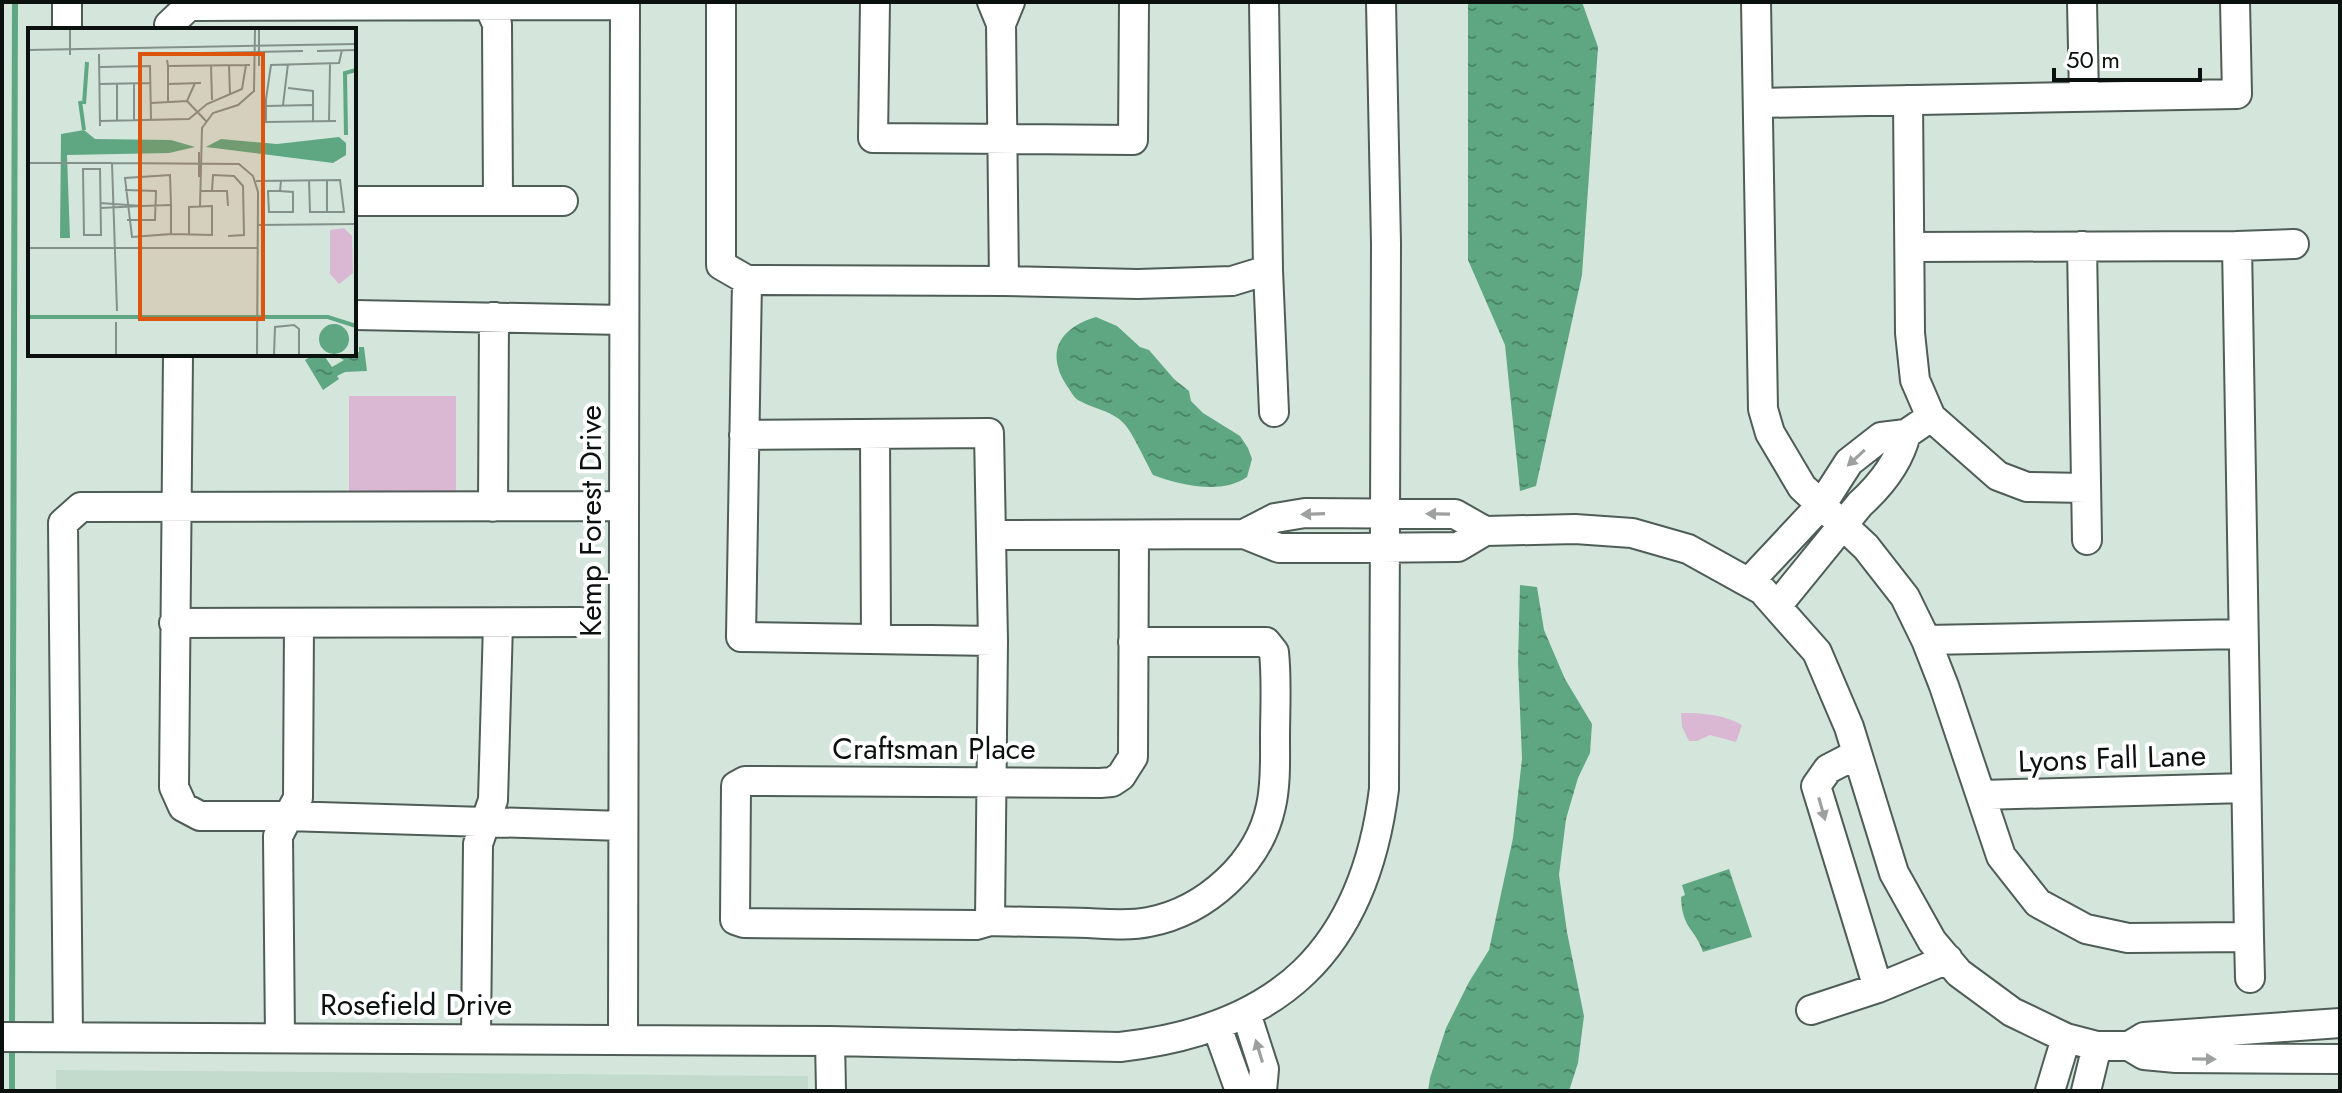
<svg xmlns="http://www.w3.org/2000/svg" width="2342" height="1093" viewBox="0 0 2342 1093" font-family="Jost,sans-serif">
<defs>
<pattern id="water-ripples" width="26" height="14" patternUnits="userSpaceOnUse" patternTransform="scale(2)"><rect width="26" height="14" fill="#5ea782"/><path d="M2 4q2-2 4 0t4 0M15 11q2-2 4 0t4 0" fill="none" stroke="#4c8769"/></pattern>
</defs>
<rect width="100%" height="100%" fill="#d4e6dc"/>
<path fill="#c3dbcd" d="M56 1070 808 1076V1091H56Z"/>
<path fill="#dab7d3" d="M349 396H456V492H349Z
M1681 713C1703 713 1722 714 1742 725L1736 742 1710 735 1697 741H1689L1682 727Z"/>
<path fill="url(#water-ripples)" d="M1468 2H1582L1598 47 1582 275 1536 486 1520 491 1505 345 1468 260Z
M1096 317 1117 326 1140 347 1149 350 1174 379 1189 391 1191 401 1203 413 1240 436 1248 448 1252 459 1247 477C1222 495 1180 485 1153 475 1146 462 1134 436 1126 426 1115 411 1093 409 1078 400 1073 397 1071 391 1067 386 1045 353 1059 328 1096 317Z
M359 347H364L367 371 345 372 337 376 339 379 323 390 305 360 315 354H323L332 367 344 360 340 358V354L359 352Z
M1520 585 1537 587 1544 630 1565 679 1592 724 1590 753 1578 778 1566 819 1559 875 1567 932 1584 1016 1578 1063 1569 1091H1428L1430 1078 1446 1028 1469 982 1489 950 1513 838 1522 759 1518 662Z
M1729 869 1752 937 1703 952C1695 928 1682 929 1681 897L1685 895 1682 885Z"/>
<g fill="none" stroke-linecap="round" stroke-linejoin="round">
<path stroke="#5ea782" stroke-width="6" d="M12 1030 15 2
M12 1091V1046"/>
<g stroke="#4e5d55" stroke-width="32">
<path id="minor" d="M67 2V30
M487 2 497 24 498 201
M721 2V265L747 280 1004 281 1001 24
M875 2 873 138 1133 140 1134 2
M992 2 1001 24 1010 2
M1756 2 1763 409 1770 433 1802 487 1866 547 1905 597 1926 640 1944 686 2001 856 2038 903 2086 929 2128 938 2249 937 2250 978
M2082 2 2084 96
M169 30V25L189 6 625 5
M1908 100 1910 333 1915 380 1931 417 1998 476 2027 487 2086 488
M1758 103 2237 94 2235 2
M354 201H563
M2082 246 2087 540
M1911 247 2237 246
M1268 270 1274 412
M1004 281 1138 284 1232 281 1268 270 1264 2
M354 315 624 320
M178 354 174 787 183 807 200 816H286L623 826
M875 434 876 639
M744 435 989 433 993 641 741 637 747 280
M493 507 494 317
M1244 534 1275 518 1305 513 1455 514 1485 531
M992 535 1244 534 1279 548H1356L1458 547 1485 531 1575 529 1632 533 1688 549 1762 590 1817 652 1849 727 1894 873 1932 941 1959 973 2012 1012 2066 1038 2097 1046H2129L2144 1037 2340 1023
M1749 582 1822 504 1849 462 1881 437 1906 434 1931 417
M1777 606 1860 504C1881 485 1899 463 1906 434
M174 623 580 622
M1926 640 2243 634
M1133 642H1266L1274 652C1277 681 1275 710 1275 738 1275 760 1276 784 1271 806 1259 863 1206 911 1149 922 1130 926 1108 924 1088 923 1055 922 1023 922 990 921L976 925 744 923 735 920 736 786 745 781 1100 783 1112 782 1121 776 1133 757 1134 535
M1857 754 1828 769 1816 786 1878 988
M1981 795 2246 788
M990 921 993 641
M2249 937 2237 246 2294 244
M1811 1010 1878 988 1948 959
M1246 1013 1264 1069 1262 1091
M1217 1027 1240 1091
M2 1037 830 1041 1120 1047C1280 1029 1364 950 1384 789L1386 244 1381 2
M68 1037 63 523 81 507 624 506
M280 1037 278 836 298 798 299 623
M476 1038 478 844 493 800 498 624
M623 1039 625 2
M830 1041 831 1091
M2129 1046 2144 1055 2176 1058 2340 1059
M2050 1091 2066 1038
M2086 1091 2097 1046"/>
</g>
<use href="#minor" stroke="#fff" stroke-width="28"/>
</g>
<defs><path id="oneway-solid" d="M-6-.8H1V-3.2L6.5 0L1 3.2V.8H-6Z" transform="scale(2)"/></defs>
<g fill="#9da09f">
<use href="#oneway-solid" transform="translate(1856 458) rotate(137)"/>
<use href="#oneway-solid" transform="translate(1313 514) rotate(178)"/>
<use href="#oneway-solid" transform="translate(1438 514) rotate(-179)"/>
<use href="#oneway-solid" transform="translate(1822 809) rotate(74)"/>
<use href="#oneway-solid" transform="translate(1259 1051) rotate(-107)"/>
<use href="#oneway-solid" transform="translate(2204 1059) rotate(1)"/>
</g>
<g text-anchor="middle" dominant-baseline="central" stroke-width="8" stroke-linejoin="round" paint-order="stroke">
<g font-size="30" fill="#0b110e" stroke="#fff">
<text transform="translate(590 521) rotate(-90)">Kemp Forest Drive</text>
<text x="934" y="748">Craftsman Place</text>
<text transform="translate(2112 758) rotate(-2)">Lyons Fall Lane</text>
<text x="416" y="1004">Rosefield Drive</text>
</g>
</g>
<g transform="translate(28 28)">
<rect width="328" height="328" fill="#d4e6dc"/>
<path d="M316 200 324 208 325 245 311 256 302 246V202Z" fill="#dab7d3"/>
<path d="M56 102 67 111 143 112 167 119 141 125 39 127 42 210H32L33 106ZM311 109 318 115V127L305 135 178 119 193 111 249 116ZM291 311a15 15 0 1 1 30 0a15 15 0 1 1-30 0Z" fill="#5ea782"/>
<path fill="none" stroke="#5ea782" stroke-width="4" d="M52 73 56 102M56 76 59 34M318 107 317 45 328 42M0 289H300L328 298"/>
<path fill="none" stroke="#84918a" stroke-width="2" d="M42 1V27M231 1V38M0 22 328 16M289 23 328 22M173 25 275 23M71 26 72 98M139 32 140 38 218 37M183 37 184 72M201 37 202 67M140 38V75M72 39 122 38 123 92M72 56 123 55M89 56V93M106 56V92M140 56 173 55M260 60 285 63V94M159 73 178 93M123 75 159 73 167 55M255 77 260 36M238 78 284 77M72 93 161 91 179 76 214 61 218 37H222M301 93 302 36M308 93 238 94V71L243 37 311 35 314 22M171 124V149M0 135H84M55 141H72L73 207H56ZM299 152V184M228 153 312 152 316 184H282L281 152M97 162 128 163 127 192H99M172 163H199L200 178M184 163 185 147 206 148 215 158 216 207 200 208M252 163H240L241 184H265V164L252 163 253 153M72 175 114 178 72 180M114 178 143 177V206L104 209 97 150 142 147 143 177M172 179 174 100 185 85 210 77 226 63 227 1M229 197 328 196M143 206 184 207V178L161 179V207M0 220H229M89 283 84 135 211 136 225 148 230 164 229 327M88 294V327M246 327 247 299 266 297 271 301V327"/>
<path fill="#dd550c" fill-opacity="0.15" stroke="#dd550c" stroke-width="4" d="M112 26H235V291H112Z"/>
<rect width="328" height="328" fill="none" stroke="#0b110e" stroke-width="4"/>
</g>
<rect width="2342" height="1093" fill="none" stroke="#0b110e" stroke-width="8"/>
<path d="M2054 68v12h146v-12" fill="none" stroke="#0b110e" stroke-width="4"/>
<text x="2066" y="68" font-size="24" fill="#0b110e" stroke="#ffffff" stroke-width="6" paint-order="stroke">50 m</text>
</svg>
